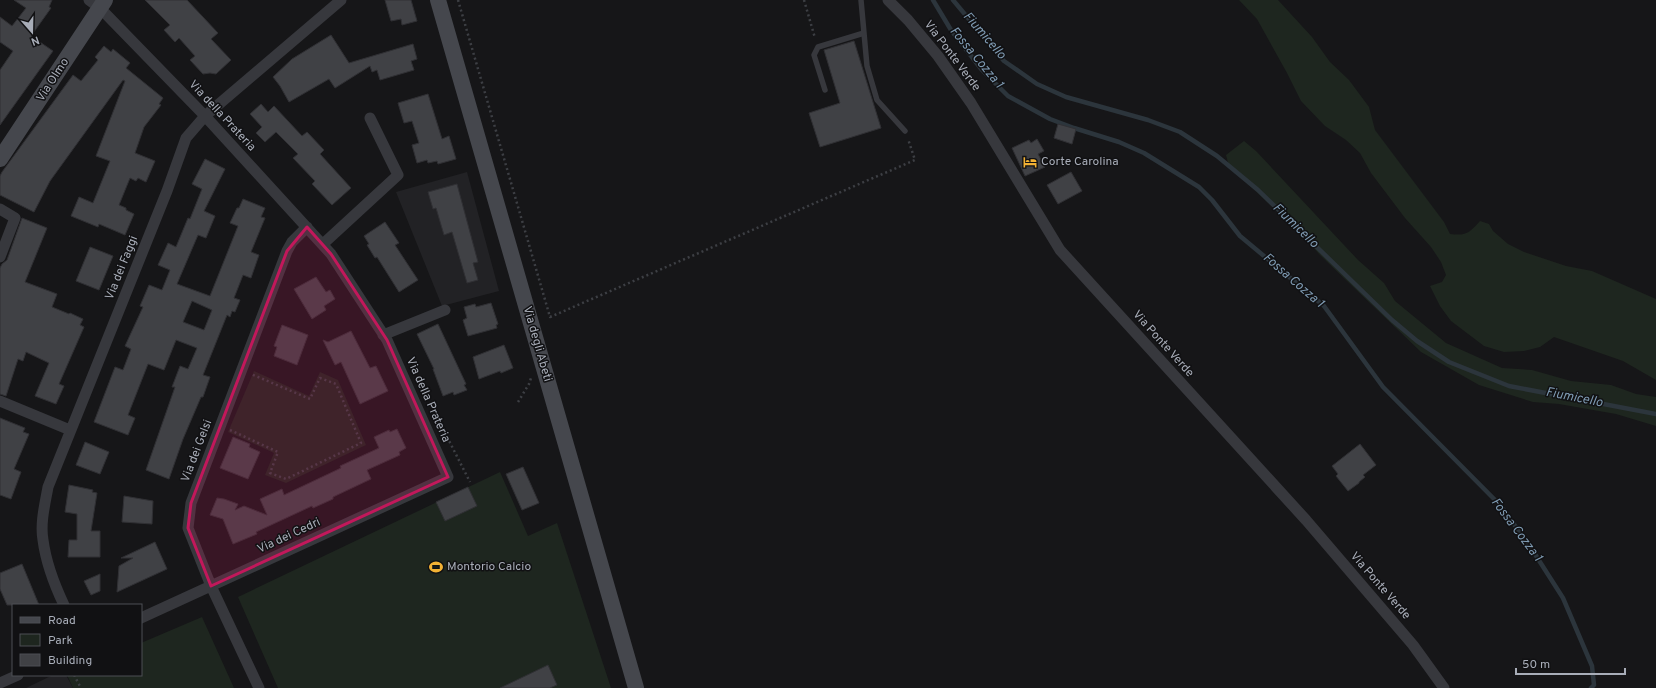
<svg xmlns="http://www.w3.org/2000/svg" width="1656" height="688" viewBox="0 0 1656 688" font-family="Overpass,sans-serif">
<rect width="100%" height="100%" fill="#161618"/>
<path fill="#222225" d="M467 172 499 291 442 306 396 192Z
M53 675H66L73 688H26Z"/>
<path fill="#1e261f" d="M1239 0H1278L1312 37 1330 62 1349 80 1369 107 1375 130 1444 222 1450 234C1467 236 1469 233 1480 221L1489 224 1493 231 1508 244 1524 252 1566 266 1592 271 1656 299V380L1623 361 1554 337 1540 347 1524 351 1504 352 1484 346 1451 321 1440 306 1430 286 1442 282 1446 275 1441 262 1431 247 1405 218 1371 173 1360 153 1346 140 1325 126 1301 101 1287 73 1257 19Z
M1244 141 1256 151 1358 260 1384 283 1395 301 1446 343 1502 368 1532 370 1571 381 1611 385 1636 394 1656 397V426L1616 414 1559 404 1533 402 1479 385 1421 352 1320 255 1304 237 1229 166 1226 155Z
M254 371 309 396 320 372 338 380 366 445 286 483 265 475 274 453 228 432Z
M500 472 528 536 557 523 611 688H278L238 597Z
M202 617 234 688H73L67 675H141V643Z"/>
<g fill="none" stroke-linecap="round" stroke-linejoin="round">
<path stroke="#2c353c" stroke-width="4.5" d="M933 0 951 30 982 70 1008 96 1050 119 1074 128 1119 142 1144 153 1199 187 1212 200 1240 236 1324 306 1383 387 1501 506 1533 551 1563 598 1592 666 1594 685 1591 688
M953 0 1004 61 1037 84 1066 97 1148 120 1180 132 1217 156 1258 190 1392 320 1417 341 1449 362 1509 386 1656 414"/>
</g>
<path fill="#404145" stroke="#303034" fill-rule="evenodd" d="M14 0H52L49 7 51 8 31 36 53 51 0 125V70L13 51 0 42V17L12 26 26 8Z
M145 0H187L218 33 211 39 231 60 216 74 210 73 203 74 190 60 195 56 179 38 175 42 164 30 170 25Z
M385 0H411L417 21 402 25 401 19 391 21Z
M331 35 349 63 413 44 417 59 411 61 414 70 380 80 377 70 372 72 370 66 335 88 329 79 289 102 280 86 273 77 292 59Z
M854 41 881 128 820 147 809 113 840 103 824 50Z
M104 46 111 52 113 49 130 63 126 68 163 98 159 104 161 105 144 127 135 153 155 161 146 182 138 178 136 181 130 178 119 205 126 208V210L134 214 125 235 99 224 98 227 71 216 79 197 93 203 110 161 96 156 125 81 123 80 50 181 34 212 0 195V176L2 172 73 75 81 81 98 60 95 57Z
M428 94 442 139 449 136 456 159 438 164 437 161 428 163 427 160 417 163 412 145 419 143 412 121 404 123 398 103Z
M261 104 268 112 274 106 302 136 307 132 324 150 320 154 351 188 332 205 312 184 315 181 293 158 298 154 276 132 265 142 256 133 262 127 250 114Z
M1058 124 1076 129 1072 144 1054 138Z
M1037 139 1044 151 1038 154 1045 167 1025 176 1012 148 1029 140 1031 143Z
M205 159 225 169 204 211 215 216 206 238 198 235 177 284 210 296 238 226 230 223 237 208H239L243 199 265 208 261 217 265 218 251 252 259 255 251 278 243 275 234 298 240 300 235 312 232 311 230 317 227 315 203 375 210 377 203 397H201L183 439 169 479 146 470 175 387H172L180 366 188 369 197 348 176 340 164 370 148 364 128 415 135 418 128 435 94 422 115 367 123 370 131 349 125 346 143 307 140 306 149 285 162 290 170 270 158 265 168 243 176 247 188 218 190 219 202 189 192 184ZM192 301 212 310 204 330 183 322Z
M1071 172 1082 191 1058 204 1047 185Z
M457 184 478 262 473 263 478 280 467 283 452 232 444 235 436 208 433 209 428 192Z
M22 218 47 228 25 282 57 294 52 307 69 314 70 313 83 319 80 325 84 327 59 384 64 386 56 404 35 396 49 363 26 352 23 361 18 359 6 396 0 394V268L2 264 7 260Z
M385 222 399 243 395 245 418 280 399 292 377 257 375 258 367 245 369 244 364 236Z
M90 247 113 256 99 290 76 281Z
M316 277 326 292 330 290 335 299 324 306 326 310 312 319 294 289Z
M491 303 498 324 496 325 497 328 468 336 463 320 467 318 464 307 475 304 476 307Z
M438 324 466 384 464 385 467 390 454 395 453 392 443 396 433 369H434L417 334Z
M282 325 308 335 297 365 274 356 277 347 274 346Z
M351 331 370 368 376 366 388 391 360 404 341 362 335 365 323 340 328 342Z
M504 345 513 368 501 373 500 371 479 379 473 357Z
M0 418 25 428 23 432 29 434 14 469 21 472 11 499 0 495Z
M397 429 406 448 399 452 400 455 367 470 371 479 333 497V499L313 508 312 506 256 532 257 534 233 544 223 519 210 515 217 498 224 499 238 504 235 510 244 506 267 515 260 499 282 489 284 495 341 468 340 466 379 448 374 437 389 430 390 432Z
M233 437 250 444 249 447 260 452 248 479 220 468Z
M85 442 109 452 100 474 76 465Z
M1360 444 1376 465 1363 475 1365 477 1359 482V483L1348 491 1336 476 1338 474 1332 466Z
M523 467 539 503 522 510 506 474Z
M69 485 93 490 92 492 97 493 91 531H100V557H68L69 540H77V514L65 512Z
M468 487 477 506 445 521 436 502Z
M124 496 153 501 152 524 122 522Z
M155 542 167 569 117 592 119 566 133 558H121Z
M22 564 39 605H7L0 589V573Z
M100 574V591L91 595 84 581Z
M548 665 557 685 550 688H500Z"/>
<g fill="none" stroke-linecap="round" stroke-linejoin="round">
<path stroke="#3d3f44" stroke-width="2.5" stroke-dasharray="2 3" stroke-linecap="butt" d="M458 0 550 317 915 160 908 139
M804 0 815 38
M518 402 529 384 531 378
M438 419 470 482
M230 430 278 452 270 473 286 479 361 443 336 384 320 378 310 399 251 374
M74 675 81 688"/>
<path stroke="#37383d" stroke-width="5.5" d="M861 0 867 66 877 100 905 131
M825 90 814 55 818 47 864 33"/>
<path stroke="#37383d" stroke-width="11" d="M89 0 100 8 205 116 331 254 387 340 448 477 141 618
M888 0 908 20 938 56 971 103 1060 250 1306 520 1413 645 1444 688
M0 209 15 218 0 257
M323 244 398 175 370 118
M383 335 445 310
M0 401 70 430
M64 605C54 584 46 563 43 540 40 523 45 504 48 487L167 191 186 138 205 116 341 0
M0 683 18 675
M259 688 211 586 188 528 191 503 287 251 292 242 307 227"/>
<path stroke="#45474d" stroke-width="16" d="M438 0 636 688
M0 159 105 0"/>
</g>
<path fill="#c2185b" fill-opacity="0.2" stroke="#c2185b" stroke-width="3" stroke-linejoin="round" d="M307 227 331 254 387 340 448 477 211 586 188 528 191 503 287 251Z"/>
<defs>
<g id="hotel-bare" transform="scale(1.08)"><path d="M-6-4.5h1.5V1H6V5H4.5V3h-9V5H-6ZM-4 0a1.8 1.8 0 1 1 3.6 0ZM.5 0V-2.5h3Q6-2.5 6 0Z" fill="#f2b134" stroke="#111113" stroke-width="2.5" paint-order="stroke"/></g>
<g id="stadium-bare" transform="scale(1.08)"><path d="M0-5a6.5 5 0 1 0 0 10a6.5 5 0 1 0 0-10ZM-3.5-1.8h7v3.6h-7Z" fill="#f2b134" stroke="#111113" stroke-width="2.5" paint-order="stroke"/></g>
</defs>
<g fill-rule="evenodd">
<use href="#hotel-bare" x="1030" y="162"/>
<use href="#stadium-bare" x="436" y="567"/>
</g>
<g text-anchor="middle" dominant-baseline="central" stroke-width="3" stroke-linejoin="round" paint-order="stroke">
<g font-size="12" fill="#a8adb8" stroke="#111113">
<text transform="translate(952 56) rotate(53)">Via Ponte Verde</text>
<text transform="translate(53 80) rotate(-57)">Via Olmo</text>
<text transform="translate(222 116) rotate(47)">Via della Prateria</text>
<text transform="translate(122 268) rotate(-68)">Via dei Faggi</text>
<text transform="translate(537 344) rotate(74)">Via degli Abeti</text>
<text transform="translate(1163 344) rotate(48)">Via Ponte Verde</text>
<text transform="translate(428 400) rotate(66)">Via della Prateria</text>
<text transform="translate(197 451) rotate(-69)">Via dei Gelsi</text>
<text transform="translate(289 536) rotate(-25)">Via dei Cedri</text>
<text transform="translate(1380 586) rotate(49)">Via Ponte Verde</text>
</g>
<g font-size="12" fill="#a8adb8" stroke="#111113" text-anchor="start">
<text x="1041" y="162">Corte Carolina</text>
<text x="447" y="567">Montorio Calcio</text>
</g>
<g font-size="13" font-style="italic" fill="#7f9bb3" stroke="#111113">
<text transform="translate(984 36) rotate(49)">Fiumicello</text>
<text transform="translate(976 58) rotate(50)">Fossa Cozza 1</text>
<text transform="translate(1295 226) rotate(44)">Fiumicello</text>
<text transform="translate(1293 281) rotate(41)">Fossa Cozza 1</text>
<text transform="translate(1574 398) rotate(11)">Fiumicello</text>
<text transform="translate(1516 530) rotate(53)">Fossa Cozza 1</text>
</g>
</g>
<rect x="12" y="604" width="130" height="72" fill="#111113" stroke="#4d4f55"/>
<rect x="20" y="617" width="20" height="6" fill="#45474d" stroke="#4d4f55"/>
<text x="48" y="624" font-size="12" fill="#a8adb8">Road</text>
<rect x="20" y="634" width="20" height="12" fill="#1e261f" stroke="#4d4f55"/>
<text x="48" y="644" font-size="12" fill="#a8adb8">Park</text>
<rect x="20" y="654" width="20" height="12" fill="#404145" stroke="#4d4f55"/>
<text x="48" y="664" font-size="12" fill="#a8adb8">Building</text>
<g transform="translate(32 32) rotate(160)" stroke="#111113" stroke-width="3" paint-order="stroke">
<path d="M0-3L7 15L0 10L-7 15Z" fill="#a8adb8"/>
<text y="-6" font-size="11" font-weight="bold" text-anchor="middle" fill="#a8adb8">N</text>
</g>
<path d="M1516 668v6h109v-6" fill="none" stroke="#a8adb8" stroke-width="2"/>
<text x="1522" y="668" font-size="12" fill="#a8adb8" stroke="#111113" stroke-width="3" paint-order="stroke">50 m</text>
</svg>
